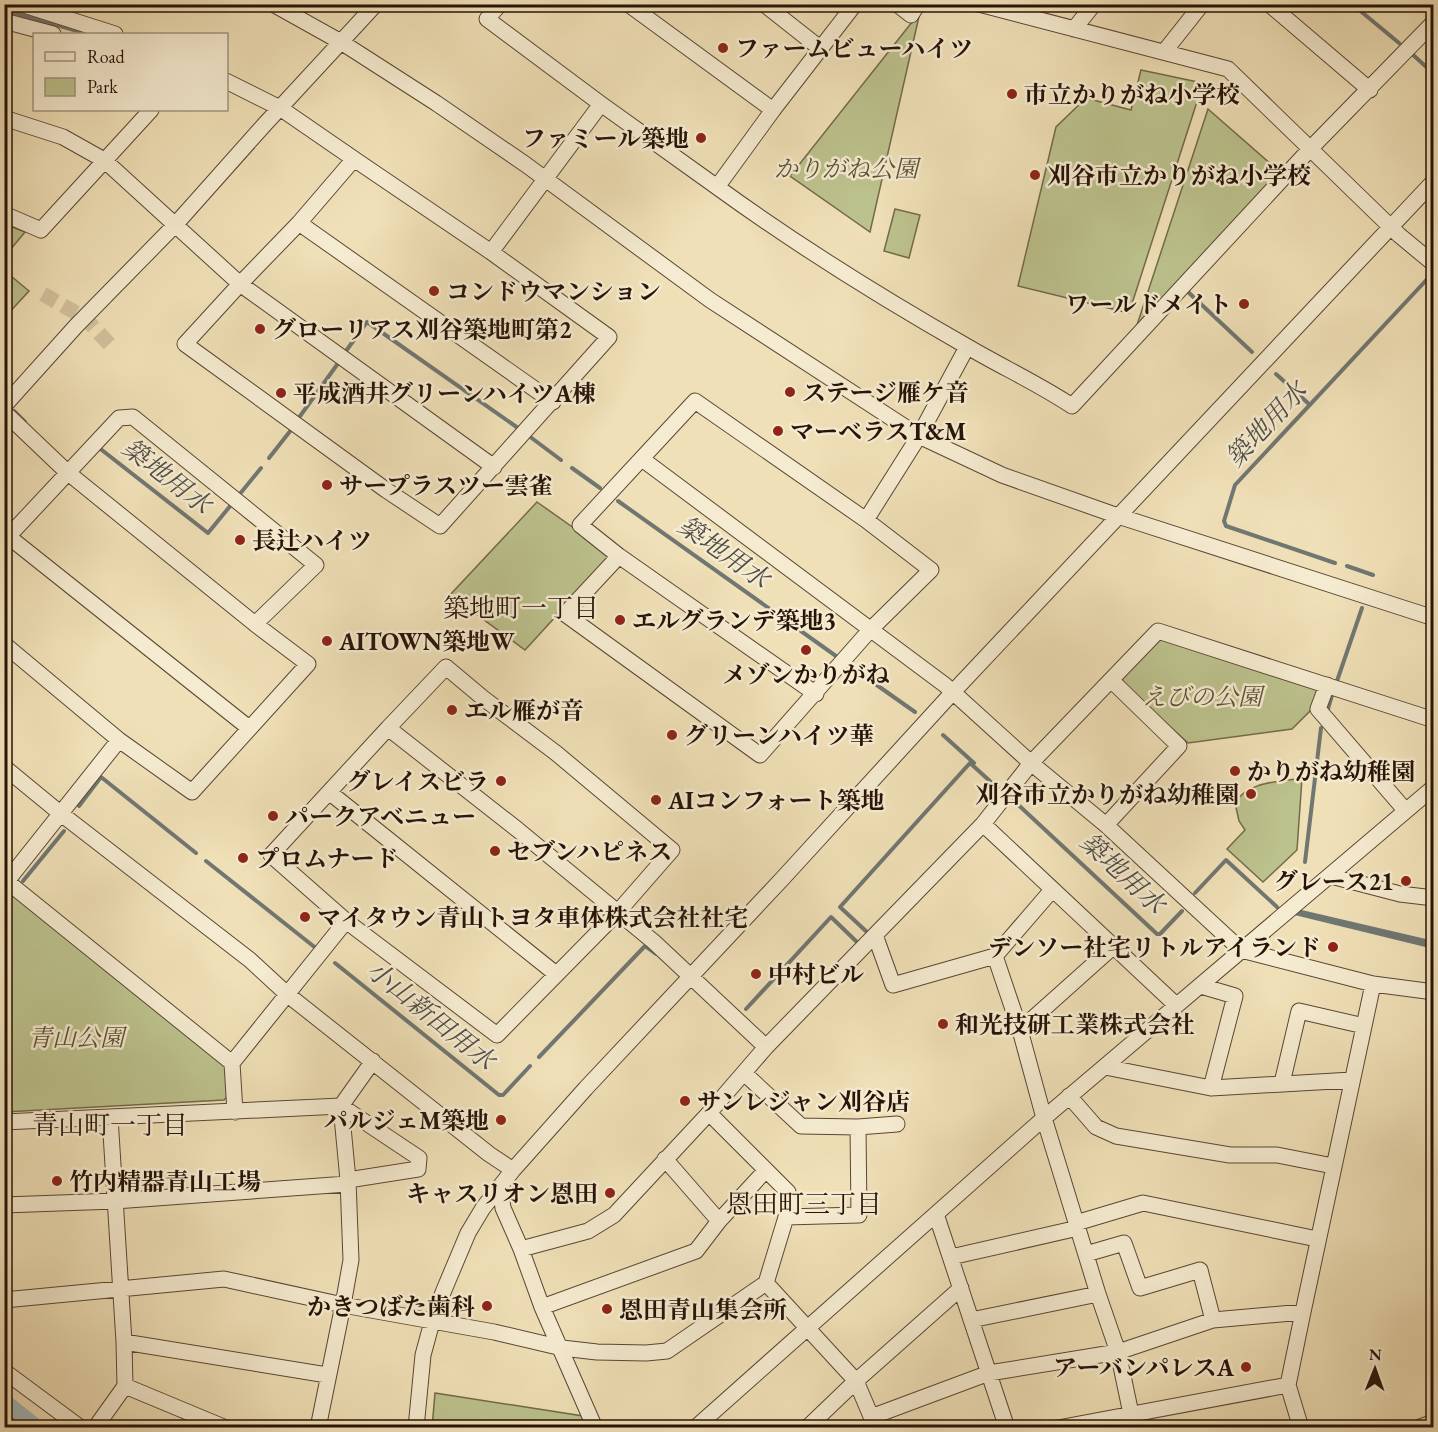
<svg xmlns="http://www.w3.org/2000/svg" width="1438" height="1432" viewBox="0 0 1438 1432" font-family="'EB Garamond','Noto Serif JP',serif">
<rect width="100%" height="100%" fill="#f0e0b7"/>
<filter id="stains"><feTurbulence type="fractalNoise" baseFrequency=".00333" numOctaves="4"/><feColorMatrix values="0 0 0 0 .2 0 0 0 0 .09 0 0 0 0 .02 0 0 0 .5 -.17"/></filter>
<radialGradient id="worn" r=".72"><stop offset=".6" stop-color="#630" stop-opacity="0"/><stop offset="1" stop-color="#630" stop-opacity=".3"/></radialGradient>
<path fill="#bcc28d" stroke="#726a4a" stroke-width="1.5" d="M920 12 870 232 790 176Z
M1141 70 1203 83 1129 313 1018 286 1056 127 1086 98 1131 110Z
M1208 109 1280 172 1137 325Z
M895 209 920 215 909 258 884 251Z
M5 224 25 232 5 256Z
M5 271 29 291 5 317H4Z
M537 502 612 555 525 650 450 595Z
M1166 638 1320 688 1313 708 1292 729 1188 743 1122 683 1123 677 1158 639Z
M1302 778 1297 850 1263 882 1227 849 1245 830 1239 821 1235 803C1247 781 1280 782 1302 778Z
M4 885 229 1065 230 1094 224 1100 5 1112Z
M435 1393 583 1416 588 1428H432Z"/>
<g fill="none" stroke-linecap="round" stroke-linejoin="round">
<path stroke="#707772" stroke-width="4" d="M1352 4 1399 43
M4 10 88 34
M1411 53 1434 74
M1187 291 1252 352
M346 351 367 322 518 428
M1276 374 1310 405
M14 411 25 422
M298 419 339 362
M529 436 561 460
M98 447 208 533 231 505
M269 458 291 430
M572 468 600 488
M239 495 261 468
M618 501 836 656
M1335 563 1226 526 1224 521 1235 485 1432 274
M1347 566 1373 575
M854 669 915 712
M1337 681 1362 608
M1328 709 1333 692
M943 735 974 763
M1011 798 1157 934H1160L1182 911
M79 806 101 777 196 853
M206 861 317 949
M1305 862 1321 728
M23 881 64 831
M1195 893 1226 860 1277 907
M1297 911 1434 943
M1295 913 1434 947
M868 933 840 907 970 763 1002 792
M335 963 499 1095H503L530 1066
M746 1009 831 917 859 944
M539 1057 645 946 656 954"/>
<path stroke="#a0bab9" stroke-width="22" d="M4 1405 33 1428"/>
<path stroke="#d2c19d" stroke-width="15" stroke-dasharray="15 8" stroke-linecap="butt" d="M43 294 85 318 111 346"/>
<g stroke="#594634" stroke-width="17">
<path id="minor" d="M21 4 115 34
M273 4 341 42 436 103 525 164 710 300 919 436 1002 475 1118 516 1434 618
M500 4 487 19 601 104 717 187
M628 4 773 110
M764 4 821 49
M855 4 773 110 717 187C797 245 882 298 968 347 1002 367 1039 384 1072 406L1311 148 1434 22
M897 4 911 15 918 4
M979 4 1228 69 1399 235 1434 264
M1269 4 1370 90
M4 21 53 34
M1074 29 1094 4
M1164 52 1202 4
M226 81 280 108 354 159
M4 118 63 137 104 160 240 284 494 467
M354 159 491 252 609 337 440 526 386 490 185 344 240 284 299 223Z
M4 214 41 230 151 110
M299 223 553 402
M491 252 601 104
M4 406 76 326 175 225 265 124 376 4
M4 412 67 472 255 624 308 664 192 792 119 740 4 644
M642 459 945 685 1031 763 1106 825 1241 950 1373 984 1434 992
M866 520 919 436 967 347
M9 537 249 728
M4 541 119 418 133 417 316 565 255 624
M619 556 565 614 760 755 870 630 931 570 866 520 695 401 580 525 619 556 816 694
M1327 685 1318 709 1405 810
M388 728 271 855 346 921 497 1035 617 913 672 850 556 753 483 698 446 667 388 728 518 830 654 942 766 1047
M4 767 60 813 250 960 288 995 489 1154 513 1170
M329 792 556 974
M983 824 1176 1005
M1106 825 1179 746 1112 681
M1331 876 1400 894 1434 898
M4 879 232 1063 346 921
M7 881 119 740
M875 935 893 985 995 956 1052 890
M995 956 1020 1030 1044 1118 1098 1294 1118 1352 1134 1428
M1201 986 1235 996 1211 1088
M1020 1030 1114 946
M373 1061 341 1106 348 1180 351 1260 343 1305 494 1332 562 1348 597 1352 646 1353 667 1351 766 1283 790 1204 788 1192 709 1113
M232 1063 235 1112
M1105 1067 1211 1088 1352 1080
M744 1073 801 1126 858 1127 897 1124
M1282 1083 1299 1011 1364 1026
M1069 1096 1096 1127 1116 1136 1230 1155H1277L1333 1166
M4 1122 341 1106 419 1158 418 1169 348 1180
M665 1159 719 1221
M500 1187 503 1208 521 1249 588 1231 614 1215 709 1113 766 1047 983 824 1031 763 1158 631 1434 720
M4 1205 115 1201 347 1184
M936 1214 1007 1428
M786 1217 859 1215 858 1127
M1076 1223 1143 1203 1317 1239
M521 1249 542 1307 595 1428
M1086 1254 1124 1243 1140 1288 1200 1270 1213 1320
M951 1257 1078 1228
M766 1283 856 1381 876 1428
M4 1300 224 1279 343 1305 318 1428
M542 1307 696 1251 719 1221 765 1171
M1303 1312 1373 984
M971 1320 1098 1294
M124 1342 327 1375
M4 1371 81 1428
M125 1386 226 1428
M871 1417 989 1373 1118 1352 1213 1320 1303 1312 1288 1385 1301 1428
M4 1422 12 1428
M95 1428 125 1386 124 1342 110 1117
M416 1428 423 1355 432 1322 444 1290 468 1233 483 1208 513 1170 586 1088 783 878 953 692 1434 181
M695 1428 1044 1118 1434 787
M807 1428 856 1381 961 1288
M1058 1428 1288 1385
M1417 1428 1434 1422"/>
</g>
<use href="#minor" stroke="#f5ebd0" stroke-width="15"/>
</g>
<g fill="#8f2418" stroke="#f5ebd0" stroke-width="2">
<circle cx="723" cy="48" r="6"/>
<circle cx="1012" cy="94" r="6"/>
<circle cx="701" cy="138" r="6"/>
<circle cx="1035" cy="175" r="6"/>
<circle cx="434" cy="291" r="6"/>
<circle cx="1244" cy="304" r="6"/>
<circle cx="260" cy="329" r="6"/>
<circle cx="790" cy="392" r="6"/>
<circle cx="281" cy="393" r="6"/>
<circle cx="778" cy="431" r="6"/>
<circle cx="327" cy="485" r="6"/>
<circle cx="240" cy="540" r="6"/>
<circle cx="620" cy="620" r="6"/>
<circle cx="327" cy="641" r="6"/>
<circle cx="806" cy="650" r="6"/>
<circle cx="452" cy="710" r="6"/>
<circle cx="672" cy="735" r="6"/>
<circle cx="1235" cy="771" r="6"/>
<circle cx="501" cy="781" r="6"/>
<circle cx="1251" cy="794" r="6"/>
<circle cx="656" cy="800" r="6"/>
<circle cx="273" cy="816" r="6"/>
<circle cx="495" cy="851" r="6"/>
<circle cx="243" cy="858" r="6"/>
<circle cx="1406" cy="881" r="6"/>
<circle cx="305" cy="917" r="6"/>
<circle cx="1333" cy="947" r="6"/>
<circle cx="756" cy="974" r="6"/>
<circle cx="943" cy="1024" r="6"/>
<circle cx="685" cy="1101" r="6"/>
<circle cx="501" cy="1120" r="6"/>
<circle cx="57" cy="1181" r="6"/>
<circle cx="610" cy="1193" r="6"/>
<circle cx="487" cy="1306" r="6"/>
<circle cx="607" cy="1309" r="6"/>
<circle cx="1246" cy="1367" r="6"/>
</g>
<g text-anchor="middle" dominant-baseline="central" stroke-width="5" stroke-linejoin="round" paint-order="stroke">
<g font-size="24" font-weight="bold" fill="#271308" stroke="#f5ebd0" text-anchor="start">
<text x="735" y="48">ファームビューハイツ</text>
<text x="1024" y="94">市立かりがね小学校</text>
<text x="689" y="138" text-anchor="end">ファミール築地</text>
<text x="1047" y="175">刈谷市立かりがね小学校</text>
<text x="446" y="291">コンドウマンション</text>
<text x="1232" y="304" text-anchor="end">ワールドメイト</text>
<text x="272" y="329">グローリアス刈谷築地町第2</text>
<text x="802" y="392">ステージ雁ケ音</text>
<text x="293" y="393">平成酒井グリーンハイツA棟</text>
<text x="790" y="431">マーベラスT&amp;M</text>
<text x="339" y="485">サープラスツー雲雀</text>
<text x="252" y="540">長辻ハイツ</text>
<text x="632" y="620">エルグランデ築地3</text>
<text x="339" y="641">AITOWN築地W</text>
<text x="806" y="674" text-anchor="middle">メゾンかりがね</text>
<text x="464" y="710">エル雁が音</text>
<text x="684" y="735">グリーンハイツ華</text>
<text x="1247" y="771">かりがね幼稚園</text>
<text x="489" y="781" text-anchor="end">グレイスビラ</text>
<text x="1239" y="794" text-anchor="end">刈谷市立かりがね幼稚園</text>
<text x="668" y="800">AIコンフォート築地</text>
<text x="285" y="816">パークアベニュー</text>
<text x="507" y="851">セブンハピネス</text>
<text x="255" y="858">プロムナード</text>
<text x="1394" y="881" text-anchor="end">グレース21</text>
<text x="317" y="917">マイタウン青山トヨタ車体株式会社社宅</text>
<text x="1321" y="947" text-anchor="end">デンソー社宅リトルアイランド</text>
<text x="768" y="974">中村ビル</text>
<text x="955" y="1024">和光技研工業株式会社</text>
<text x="697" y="1101">サンレジャン刈谷店</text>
<text x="489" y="1120" text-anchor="end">パルジェM築地</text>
<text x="69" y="1181">竹内精器青山工場</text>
<text x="598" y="1193" text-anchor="end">キャスリオン恩田</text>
<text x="475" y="1306" text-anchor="end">かきつばた歯科</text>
<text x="619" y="1309">恩田青山集会所</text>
<text x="1234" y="1367" text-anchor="end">アーバンパレスA</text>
</g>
<g font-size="24" font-style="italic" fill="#5b5037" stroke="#f5ebd0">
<text x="846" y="168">かりがね公園</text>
<text x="1202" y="696">えびの公園</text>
<text x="76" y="1037">青山公園</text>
</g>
<g font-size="26" font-style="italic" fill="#514d46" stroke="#f5ebd0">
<text transform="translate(1266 424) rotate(-47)">築地用水</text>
<text transform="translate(167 476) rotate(38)">築地用水</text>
<text transform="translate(724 552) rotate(35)">築地用水</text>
<text transform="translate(1123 873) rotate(43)">築地用水</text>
<text transform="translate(431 1015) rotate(39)">小山新田用水</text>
</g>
<g font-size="26" fill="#271308" stroke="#f5ebd0">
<text x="521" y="608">築地町一丁目</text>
<text x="110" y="1125">青山町一丁目</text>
<text x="804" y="1204">恩田町三丁目</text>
</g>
</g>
<rect width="1438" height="1432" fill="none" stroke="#f0e0b7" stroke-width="24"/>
<rect x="6" y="6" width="1426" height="1420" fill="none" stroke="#271308" stroke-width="3"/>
<rect x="12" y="12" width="1414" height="1408" fill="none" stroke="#271308" stroke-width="1.5"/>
<rect x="33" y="33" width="195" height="78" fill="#f5ebd0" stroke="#a39580" stroke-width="1.5"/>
<rect x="45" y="52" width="30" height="9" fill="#f5ebd0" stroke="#a39580" stroke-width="1.5"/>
<text x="87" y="63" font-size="18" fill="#271308">Road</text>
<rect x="45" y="78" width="30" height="18" fill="#bcc28d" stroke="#a39580" stroke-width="1.5"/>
<text x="87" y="93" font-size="18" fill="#271308">Park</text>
<g transform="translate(1375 1369) rotate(1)" stroke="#f5ebd0" stroke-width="4.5" paint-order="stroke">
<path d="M0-4.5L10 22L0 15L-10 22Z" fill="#271308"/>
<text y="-9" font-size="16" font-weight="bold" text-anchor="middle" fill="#271308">N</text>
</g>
<rect width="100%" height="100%" filter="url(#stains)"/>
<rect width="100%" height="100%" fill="url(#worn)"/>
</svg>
